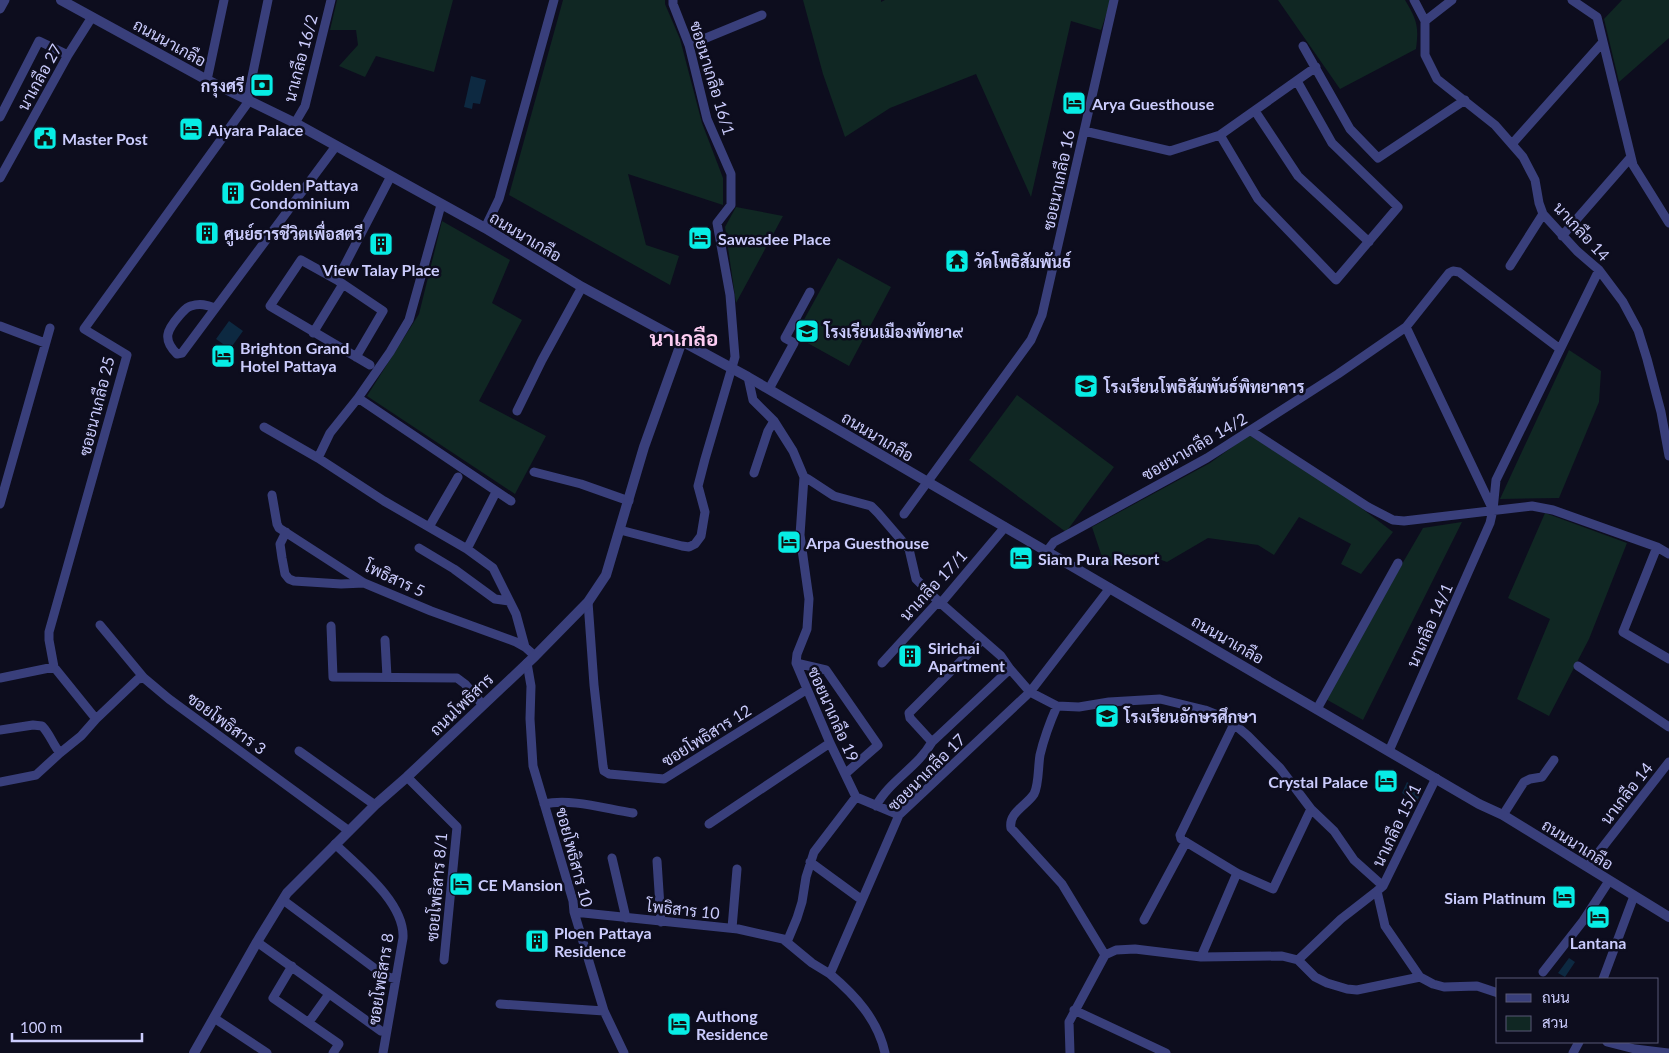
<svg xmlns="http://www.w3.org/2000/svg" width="1669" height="1053" viewBox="0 0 1669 1053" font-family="Lato,Sarabun,sans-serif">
<rect width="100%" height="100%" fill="#0d0d1e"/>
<path fill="#102723" d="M337 0H453L434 72 376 56 365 77 339 66 358 45 356 30H330Z
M563 0H665V4L680 39 702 123 723 178V205L628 174 646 245 679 256 670 285 509 195Z
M803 0H881V2L885 0H1111L1101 30 1071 21 1031 197 976 74 890 108 845 137 823 74Z
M1278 0H1405C1417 20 1419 26 1416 49L1340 89Z
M1622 0H1669V38L1619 82 1604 19Z
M736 207 783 216 736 303 725 227Z
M442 221 510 260 492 303 522 320 479 401 546 436 515 494 367 396 419 314Z
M838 258 891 287 849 366 795 336Z
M1569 350 1601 371 1599 402 1559 498 1500 499Z
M1017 395 1114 467 1066 532 969 460Z
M1249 435 1332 486 1393 532 1361 574 1341 564 1351 544 1299 517 1274 555 1258 545 1208 538 1167 562 1153 557 1144 566 1127 554 1120 565 1105 566 1092 527 1210 463Z
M1545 513 1627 543 1589 639 1549 716 1517 699 1550 619 1508 598Z
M1462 522 1363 720 1324 698 1423 528Z"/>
<path fill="#0d2941" d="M471 76 486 80 480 104 473 103 472 109 464 107Z
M229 321 243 331 230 349 216 339Z
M1407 782 1422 791 1416 803 1402 793Z
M1569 958 1575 962 1565 977 1558 973Z"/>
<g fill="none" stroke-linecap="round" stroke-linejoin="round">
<path stroke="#393f7b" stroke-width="9" d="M1414 0 1425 21V55L1437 79 1495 125 1523 157 1535 180 1539 203 1543 214 1577 251 1599 270 1623 302 1638 330 1647 359 1661 412 1669 456
M1572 0 1597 17 1633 165 1669 223
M0 9 5 0
M1425 21 1452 0
M689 45 762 15
M1303 46 1350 129 1378 158 1465 100
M207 80 224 0
M247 101 268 0
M1255 111 1298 176 1369 242
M0 117 39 41 68 55
M295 123 305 106 331 0
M1084 131 1170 151 1220 135 1316 67
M1220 135 1258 199 1336 280 1398 207 1332 143 1297 81
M1512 144 1603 42
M0 178 68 55 92 17
M441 205 409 320 390 352 358 398 511 501
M485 228 499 199 554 0
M1562 236 1631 157
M1510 266 1543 214
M337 280 391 176
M215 308C207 305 200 303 191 306 186 307 183 312 179 316 167 330 162 339 177 354L182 353 336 146
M0 326 45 343
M1406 327 1493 510
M313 333 343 284
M356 357 383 311 337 280 301 260 270 306 370 365
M748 377 753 400 774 421 793 451 804 477 800 535 809 599 807 629 797 654 796 663 830 743 856 797 814 852 806 877 802 902 797 918 787 942
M769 389 794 343 785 338 810 292
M517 411 542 360 582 287
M264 427 318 458 384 501 467 549 493 568 516 614 525 647
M1251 431 1368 507 1393 520 1404 521 1532 506 1553 510 1657 547 1669 554
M318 458 330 433 358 398
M534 472 581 484 629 501
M754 473 768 431 774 421
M804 477 808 479 834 496 871 506 878 513 909 549 916 579 936 599 1001 656 1010 669 1030 692 1057 706 1079 707 1109 702 1160 699 1205 710 1220 716 1234 724 1248 736 1280 768 1311 809 1334 831 1354 860 1383 886
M272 495 277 524 279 528 364 583 431 611 516 642 525 647 535 656
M0 504 50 328
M904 514 1031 340 1042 315 1114 0
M429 527 458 477
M620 530 682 546 689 547 695 544 701 536 705 512 698 486 705 459 735 357 730 295 717 223 731 205V174L707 119 689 45 673 4V0
M286 532 280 544 282 558 285 574 289 579 294 581 341 584 364 583
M1657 547 1623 632 1669 659
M419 548 454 569 495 599 509 601
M467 549 496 492
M1047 551 1054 542 1207 458 1338 374 1406 327 1449 273 1453 271 1459 272 1560 349
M588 602 594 685 603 766 604 771 609 774 664 779 806 690
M100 625 144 678 169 699 349 831
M331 626 333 677 457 678 465 684 482 704
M385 640 387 677
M527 663 531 686 530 719 533 766 573 901 574 912 604 1011 624 1053
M796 663 826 670 878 745 845 774
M882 663 935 605 941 603 1005 527
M1578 666 1669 727
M54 667 49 640V632L127 355 84 329 249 101
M0 678 54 667 96 719
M1057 706C1050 722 1044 738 1040 755 1038 766 1039 785 1034 794 1027 805 1008 813 1011 828L1062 884 1105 955
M1317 709 1398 563
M1234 724 1180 835 1181 839 1237 873 1273 889 1311 809
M0 730 33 725 42 726C50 734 53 745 60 753
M932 742 910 718 909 713 982 640
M299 751 375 805
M1389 751 1490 523 1493 510 1496 480 1599 270
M407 777 457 827 444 960
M1436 778 1383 886 1377 891 1385 926 1420 977 1433 984 1444 987 1477 986 1498 993
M0 782 36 775 60 753 81 736 96 719 138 679 144 678
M856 797 899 815
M544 804C571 798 606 809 633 813
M876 806C889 781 918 767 932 742L1010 669
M1503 815 1524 782 1530 779 1542 777 1554 760
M709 824 830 743
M335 844C359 867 405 903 403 938L383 1053
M612 858 626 918
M657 861 661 922
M810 862 862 900
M1588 866 1669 762
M283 900 385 976 396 979
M574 912 738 929 783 939 812 963 830 974
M1144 920 1186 842
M732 928 737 869
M257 942 381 1031 386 1032
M1201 957 1237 873
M1298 960 1341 919 1377 891
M292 966 273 998 339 1044 333 1053
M1543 972 1583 921 1609 881
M1603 979 1634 896
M500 1004 604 1011
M1074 1010 1166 1053
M214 1018 267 1053
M309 1022 329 994
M1607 1042 1635 1049 1668 1053
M885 1053C878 1020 855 995 830 974L899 815 1030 692 1110 588
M1070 1053 1069 1022 1105 955 1116 950 1135 949 1201 957 1282 956 1298 960 1315 977 1327 983 1347 989 1357 990 1420 977
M1573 1053 1579 1042"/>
<path stroke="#393f7b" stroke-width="10" d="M61 0 207 80 295 123 485 228 582 287 748 377 1479 804 1503 815 1669 917
M194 1053 257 942 287 893 375 805 407 777 535 656 588 602 606 575 644 447 682 341"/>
</g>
<defs>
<g id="bank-square" transform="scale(1.25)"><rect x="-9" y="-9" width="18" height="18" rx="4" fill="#07ede5" stroke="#0d0d1e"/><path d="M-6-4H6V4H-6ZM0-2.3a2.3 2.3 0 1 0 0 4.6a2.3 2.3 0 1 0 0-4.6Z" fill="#111"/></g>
<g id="hotel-square" transform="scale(1.25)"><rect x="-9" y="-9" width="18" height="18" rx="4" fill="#07ede5" stroke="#0d0d1e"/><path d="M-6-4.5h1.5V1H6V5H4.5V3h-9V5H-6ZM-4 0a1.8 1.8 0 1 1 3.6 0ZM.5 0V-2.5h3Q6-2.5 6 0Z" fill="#111"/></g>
<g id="civic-square" transform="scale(1.25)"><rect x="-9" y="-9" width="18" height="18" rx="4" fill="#07ede5" stroke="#0d0d1e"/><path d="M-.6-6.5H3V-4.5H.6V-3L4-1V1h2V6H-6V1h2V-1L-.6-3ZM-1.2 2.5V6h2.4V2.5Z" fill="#111"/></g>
<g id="building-square" transform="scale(1.25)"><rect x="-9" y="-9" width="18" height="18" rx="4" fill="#07ede5" stroke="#0d0d1e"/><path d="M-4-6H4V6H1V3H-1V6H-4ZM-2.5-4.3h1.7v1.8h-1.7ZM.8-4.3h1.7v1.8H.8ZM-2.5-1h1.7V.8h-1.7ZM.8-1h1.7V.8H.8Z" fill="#111"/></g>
<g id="temple-square" transform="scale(1.25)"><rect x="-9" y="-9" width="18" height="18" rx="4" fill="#07ede5" stroke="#0d0d1e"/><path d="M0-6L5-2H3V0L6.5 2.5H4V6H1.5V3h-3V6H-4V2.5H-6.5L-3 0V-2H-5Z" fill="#111"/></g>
<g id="school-square" transform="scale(1.25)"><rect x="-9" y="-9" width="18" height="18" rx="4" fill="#07ede5" stroke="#0d0d1e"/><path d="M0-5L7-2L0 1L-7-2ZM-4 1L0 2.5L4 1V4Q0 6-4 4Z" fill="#111"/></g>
</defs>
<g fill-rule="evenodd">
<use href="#bank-square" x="262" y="85"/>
<use href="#hotel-square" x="1074" y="103"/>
<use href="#hotel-square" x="191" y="129"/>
<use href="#civic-square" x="45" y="138"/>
<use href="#building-square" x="233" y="193"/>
<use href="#building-square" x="207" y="233"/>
<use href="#hotel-square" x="700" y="238"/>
<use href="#building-square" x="381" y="244"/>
<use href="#temple-square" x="957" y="261"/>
<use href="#school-square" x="807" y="331"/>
<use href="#hotel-square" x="223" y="356"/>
<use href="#school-square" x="1086" y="386"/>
<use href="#hotel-square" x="789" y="542"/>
<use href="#hotel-square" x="1021" y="558"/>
<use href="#building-square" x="910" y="656"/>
<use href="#school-square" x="1107" y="716"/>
<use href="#hotel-square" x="1386" y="781"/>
<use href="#hotel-square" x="461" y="884"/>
<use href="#hotel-square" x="1564" y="897"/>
<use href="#hotel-square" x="1598" y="917"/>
<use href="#building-square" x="537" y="941"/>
<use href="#hotel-square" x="679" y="1024"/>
</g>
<g text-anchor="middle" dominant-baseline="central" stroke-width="5" stroke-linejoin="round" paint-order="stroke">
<g font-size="16" fill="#cbccfd" stroke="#0d0d1e">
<text transform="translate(170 42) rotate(29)">ถนนนาเกลือ</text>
<text transform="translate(300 58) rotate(-75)">นาเกลือ 16/2</text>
<text transform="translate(39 77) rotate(-61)">นาเกลือ 27</text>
<text transform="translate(713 78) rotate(73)">ซอยนาเกลือ 16/1</text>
<text transform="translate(1058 180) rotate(-78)">ซอยนาเกลือ 16</text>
<text transform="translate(1582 231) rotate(47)">นาเกลือ 14</text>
<text transform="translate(526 236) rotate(31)">ถนนนาเกลือ</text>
<text transform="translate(96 406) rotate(-76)">ซอยนาเกลือ 25</text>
<text transform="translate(878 436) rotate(31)">ถนนนาเกลือ</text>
<text transform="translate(1194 446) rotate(-30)">ซอยนาเกลือ 14/2</text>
<text transform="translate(395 578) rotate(25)">โพธิสาร 5</text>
<text transform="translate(933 585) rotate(-47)">นาเกลือ 17/1</text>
<text transform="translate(1429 625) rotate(-66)">นาเกลือ 14/1</text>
<text transform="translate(1228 639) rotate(30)">ถนนนาเกลือ</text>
<text transform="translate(461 704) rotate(-44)">ถนนโพธิสาร</text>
<text transform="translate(834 714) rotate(66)">ซอยนาเกลือ 19</text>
<text transform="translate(227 723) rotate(36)">ซอยโพธิสาร 3</text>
<text transform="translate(706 735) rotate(-32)">ซอยโพธิสาร 12</text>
<text transform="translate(926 772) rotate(-45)">ซอยนาเกลือ 17</text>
<text transform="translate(1626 793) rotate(-52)">นาเกลือ 14</text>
<text transform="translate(1396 825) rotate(-64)">นาเกลือ 15/1</text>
<text transform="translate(1578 844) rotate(32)">ถนนนาเกลือ</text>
<text transform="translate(575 857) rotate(75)">ซอยโพธิสาร 10</text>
<text transform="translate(436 887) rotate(-85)">ซอยโพธิสาร 8/1</text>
<text transform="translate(683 909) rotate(6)">โพธิสาร 10</text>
<text transform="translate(380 979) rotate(-81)">ซอยโพธิสาร 8</text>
</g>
<g font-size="16" font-weight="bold" fill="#cbccfd" stroke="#0d0d1e" text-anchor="start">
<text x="244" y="85" text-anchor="end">กรุงศรี</text>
<text x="1092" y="103">Arya Guesthouse</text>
<text x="208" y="129">Aiyara Palace</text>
<text x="62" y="138">Master Post</text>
<text x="250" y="184">Golden Pattaya<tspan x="250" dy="18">Condominium</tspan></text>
<text x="224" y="233">ศูนย์ธารชีวิตเพื่อสตรี</text>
<text x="718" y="238">Sawasdee Place</text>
<text x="974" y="261">วัดโพธิสัมพันธ์</text>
<text x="381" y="269" text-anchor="middle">View Talay Place</text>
<text x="824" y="331">โรงเรียนเมืองพัทยา๙</text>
<text x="240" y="347">Brighton Grand<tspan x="240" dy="18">Hotel Pattaya</tspan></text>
<text x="1104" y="386">โรงเรียนโพธิสัมพันธ์พิทยาคาร</text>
<text x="806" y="542">Arpa Guesthouse</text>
<text x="1038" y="558">Siam Pura Resort</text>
<text x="928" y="647">Sirichai<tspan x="928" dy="18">Apartment</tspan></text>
<text x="1124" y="716">โรงเรียนอักษรศึกษา</text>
<text x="1368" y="781" text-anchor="end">Crystal Palace</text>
<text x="478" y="884">CE Mansion</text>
<text x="1546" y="897" text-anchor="end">Siam Platinum</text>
<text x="554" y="932">Ploen Pattaya<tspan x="554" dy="18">Residence</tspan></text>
<text x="1598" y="942" text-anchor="middle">Lantana</text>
<text x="696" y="1015">Authong<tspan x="696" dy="18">Residence</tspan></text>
</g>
<g font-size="21" font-weight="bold" fill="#fdcdf2" stroke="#0d0d1e">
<text x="684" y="337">นาเกลือ</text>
</g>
</g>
<rect x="1496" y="978" width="162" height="65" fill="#0d0d1e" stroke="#595977"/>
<rect x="1506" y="994" width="25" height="8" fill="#393f7b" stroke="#595977"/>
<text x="1542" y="1003" font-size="15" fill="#cbccfd">ถนน</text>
<rect x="1506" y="1016" width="25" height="15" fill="#102723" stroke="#595977"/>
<text x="1542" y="1028" font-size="15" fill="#cbccfd">สวน</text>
<path d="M12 1033v8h130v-8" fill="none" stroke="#cbccfd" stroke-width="2.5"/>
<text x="20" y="1033" font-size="15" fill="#cbccfd" stroke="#0d0d1e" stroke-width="4" paint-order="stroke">100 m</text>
</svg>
